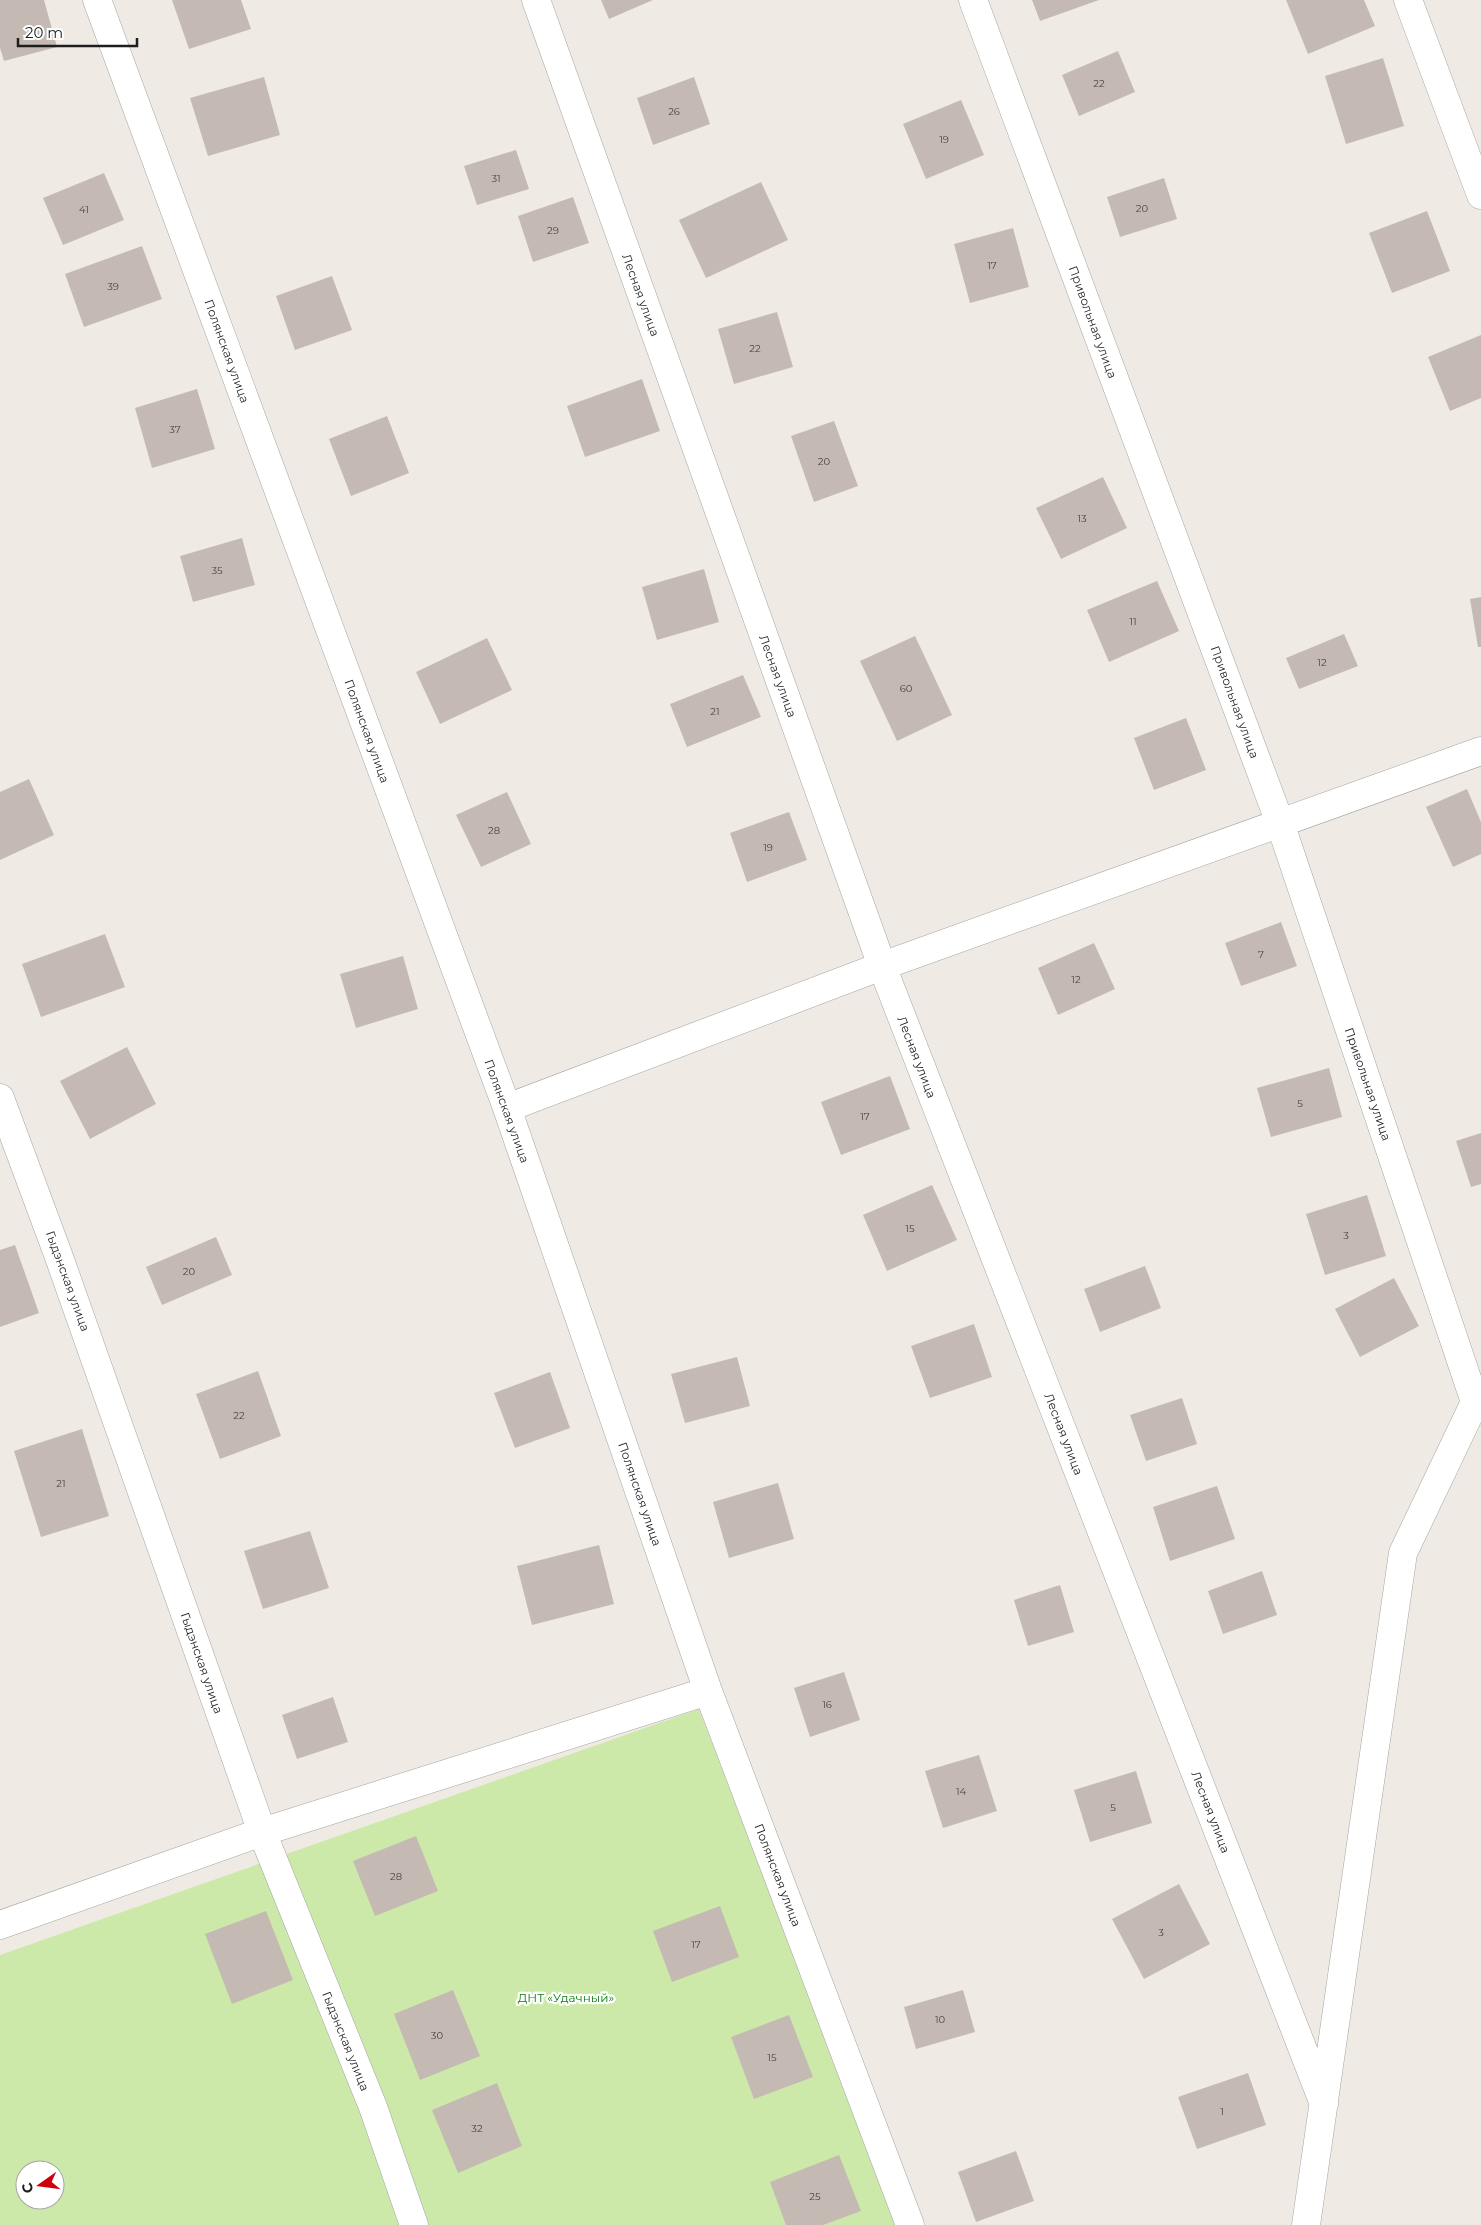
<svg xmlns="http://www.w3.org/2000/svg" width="1481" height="2225" viewBox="0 0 1481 2225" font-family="Montserrat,sans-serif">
<rect width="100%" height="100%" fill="#efebe4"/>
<path fill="#cce9aa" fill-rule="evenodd" d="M699 1709 897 2225H0V1955ZM25 2170H55V2200H25Z"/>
<path fill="#c4bab3" d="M0 0H44L57 47 4 61 0 48Z
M172 0H241L251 29 189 49Z
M601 0H653L609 19Z
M1032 0H1099L1040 21Z
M1286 0H1364L1375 26 1308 54Z
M1118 51 1135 92 1079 116 1062 75Z
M1383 58 1404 126 1346 144 1325 76Z
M264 77 280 135 208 156 190 98Z
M694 77 710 124 653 145 637 98Z
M961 100 984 155 926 179 903 124Z
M516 150 529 189 477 205 464 166Z
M104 173 124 220 63 245 43 198Z
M1164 178 1177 219 1120 237 1107 197Z
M761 182 788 240 706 278 679 220Z
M573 197 589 243 533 262 518 216Z
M1427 211 1450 271 1392 293 1369 233Z
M1013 228 1029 287 970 303 954 244Z
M142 246 162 299 84 327 65 274Z
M332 276 352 330 295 350 276 296Z
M777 312 793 367 734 384 718 329Z
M1481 335V398L1450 411 1428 357Z
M642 379 660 431 585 457 567 406Z
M197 389 215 449 152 468 135 408Z
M387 416 409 473 351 496 329 439Z
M834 421 858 486 814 502 791 436Z
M1103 477 1127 528 1061 559 1036 508Z
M242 538 255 585 193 602 180 556Z
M704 569 719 622 657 640 642 587Z
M1157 581 1179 631 1109 662 1087 610Z
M1481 597V647H1478L1470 599Z
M1344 634 1358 666 1299 689 1286 658Z
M915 636 952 715 897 741 860 661Z
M487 638 512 690 440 724 416 672Z
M743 675 761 717 687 747 670 704Z
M1186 718 1206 770 1154 790 1134 738Z
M29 779 54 835 0 860V792Z
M1467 789 1481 822V854L1453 867 1426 807Z
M507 792 531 844 481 867 456 815Z
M789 812 807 860 747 882 730 833Z
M1281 922 1297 966 1241 986 1225 943Z
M105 934 125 987 41 1017 22 964Z
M1094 943 1115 989 1058 1015 1038 968Z
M403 956 418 1009 356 1028 340 974Z
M127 1047 156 1104 90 1139 60 1081Z
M1329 1068 1342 1117 1271 1137 1257 1088Z
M890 1076 910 1129 841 1155 821 1102Z
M1481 1133V1184L1471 1187 1456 1141Z
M932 1185 957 1240 887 1271 863 1215Z
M1367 1195 1386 1256 1325 1275 1306 1214Z
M216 1237 232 1275 162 1305 146 1267Z
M15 1245 39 1313 0 1327V1250Z
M1145 1266 1161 1308 1100 1332 1084 1289Z
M1394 1278 1419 1326 1360 1357 1335 1309Z
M974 1324 992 1377 930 1398 911 1346Z
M737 1357 750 1406 685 1423 671 1374Z
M258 1371 281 1436 220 1459 196 1394Z
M550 1372 570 1428 515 1448 494 1393Z
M1182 1398 1197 1444 1146 1461 1130 1415Z
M82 1429 109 1516 41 1537 14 1451Z
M778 1483 794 1539 729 1558 713 1502Z
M1217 1486 1235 1539 1170 1561 1153 1507Z
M310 1531 329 1588 263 1609 244 1551Z
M599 1545 614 1604 532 1625 517 1566Z
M1262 1571 1277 1615 1223 1634 1208 1591Z
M1060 1585 1074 1632 1028 1646 1014 1600Z
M844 1672 860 1720 810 1737 794 1688Z
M333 1697 348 1742 297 1759 282 1715Z
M979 1755 997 1811 943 1828 925 1771Z
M1136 1771 1152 1823 1090 1842 1074 1790Z
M416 1836 438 1891 375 1916 353 1861Z
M1179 1884 1210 1944 1144 1979 1112 1919Z
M720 1906 739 1957 672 1982 653 1931Z
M266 1911 293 1980 232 2004 205 1934Z
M453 1990 480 2056 420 2080 394 2014Z
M963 1990 975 2032 916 2049 904 2007Z
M789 2015 813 2077 754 2099 731 2037Z
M1248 2073 1266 2125 1197 2149 1178 2097Z
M497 2083 522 2146 458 2173 432 2110Z
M1016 2151 1034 2201 976 2222 958 2172Z
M839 2155 861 2211 823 2225H786L770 2182Z"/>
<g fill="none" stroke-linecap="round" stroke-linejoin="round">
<g stroke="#a5a5a5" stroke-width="29">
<path id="minor" d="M97 0 507 1108 708 1691 910 2225
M536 0 882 966 1324 2104
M973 0 1280 823 1475 1402 1481 1408
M1408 0 1481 195
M0 1098 59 1257 262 1832 373 2107 414 2225
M507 1108 882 966 1481 751
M0 1925 262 1832 708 1691
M1306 2225 1403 1553 1475 1402"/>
</g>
<use href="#minor" stroke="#fff" stroke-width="28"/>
</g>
<g text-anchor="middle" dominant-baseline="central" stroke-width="4.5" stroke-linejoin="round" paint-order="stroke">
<g font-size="10" fill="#484543">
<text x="1099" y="83">22</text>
<text x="674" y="111">26</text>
<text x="944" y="139">19</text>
<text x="496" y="178">31</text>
<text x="1142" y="208">20</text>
<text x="84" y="209">41</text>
<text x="553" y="230">29</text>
<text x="992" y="265">17</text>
<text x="113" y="286">39</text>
<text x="755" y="348">22</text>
<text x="175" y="429">37</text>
<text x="824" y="461">20</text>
<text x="1082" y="518">13</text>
<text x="217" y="570">35</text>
<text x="1133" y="621">11</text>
<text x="1322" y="662">12</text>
<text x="906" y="688">60</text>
<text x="715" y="711">21</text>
<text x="494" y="830">28</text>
<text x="768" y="847">19</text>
<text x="1261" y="954">7</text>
<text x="1076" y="979">12</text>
<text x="1300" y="1103">5</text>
<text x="865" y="1116">17</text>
<text x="910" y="1228">15</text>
<text x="1346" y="1235">3</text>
<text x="189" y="1271">20</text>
<text x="239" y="1415">22</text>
<text x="61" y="1483">21</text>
<text x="827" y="1704">16</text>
<text x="961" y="1791">14</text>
<text x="1113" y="1807">5</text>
<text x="396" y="1876">28</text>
<text x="1161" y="1932">3</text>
<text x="696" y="1944">17</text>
<text x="940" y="2019">10</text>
<text x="437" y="2035">30</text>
<text x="772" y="2057">15</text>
<text x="1222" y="2111">1</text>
<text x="477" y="2128">32</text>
<text x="815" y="2196">25</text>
</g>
<g font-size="12" fill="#1e1e1e" stroke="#fff">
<text transform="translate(641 295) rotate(70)">Лесная улица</text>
<text transform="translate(1093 322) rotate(70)">Привольная улица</text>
<text transform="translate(227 351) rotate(70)">Полянская улица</text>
<text transform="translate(778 676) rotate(70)">Лесная улица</text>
<text transform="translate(1235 702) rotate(70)">Привольная улица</text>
<text transform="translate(367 731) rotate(70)">Полянская улица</text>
<text transform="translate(917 1057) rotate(69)">Лесная улица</text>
<text transform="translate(1368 1084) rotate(71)">Привольная улица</text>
<text transform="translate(507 1111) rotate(70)">Полянская улица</text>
<text transform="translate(68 1281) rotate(70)">Гыдэнская улица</text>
<text transform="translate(1064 1434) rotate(69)">Лесная улица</text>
<text transform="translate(640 1494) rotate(71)">Полянская улица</text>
<text transform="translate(202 1663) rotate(71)">Гыдэнская улица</text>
<text transform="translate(1211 1812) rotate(69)">Лесная улица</text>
<text transform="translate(778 1875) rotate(69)">Полянская улица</text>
<text transform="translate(346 2041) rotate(68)">Гыдэнская улица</text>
</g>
<g font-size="12" fill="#0c7d0f" stroke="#fff">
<text x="566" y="1997">ДНТ «Удачный»</text>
</g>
</g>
<g transform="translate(40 2185) rotate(256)"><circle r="24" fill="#ffffff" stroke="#a5a5a5"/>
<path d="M0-4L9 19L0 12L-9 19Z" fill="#cc010b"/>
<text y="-8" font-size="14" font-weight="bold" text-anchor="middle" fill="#1e1e1e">С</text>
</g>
<path d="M18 38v8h119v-8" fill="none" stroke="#1e1e1e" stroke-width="2.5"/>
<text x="25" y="38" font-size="15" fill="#1e1e1e" stroke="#ffffff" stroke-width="4" paint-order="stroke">20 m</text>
</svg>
